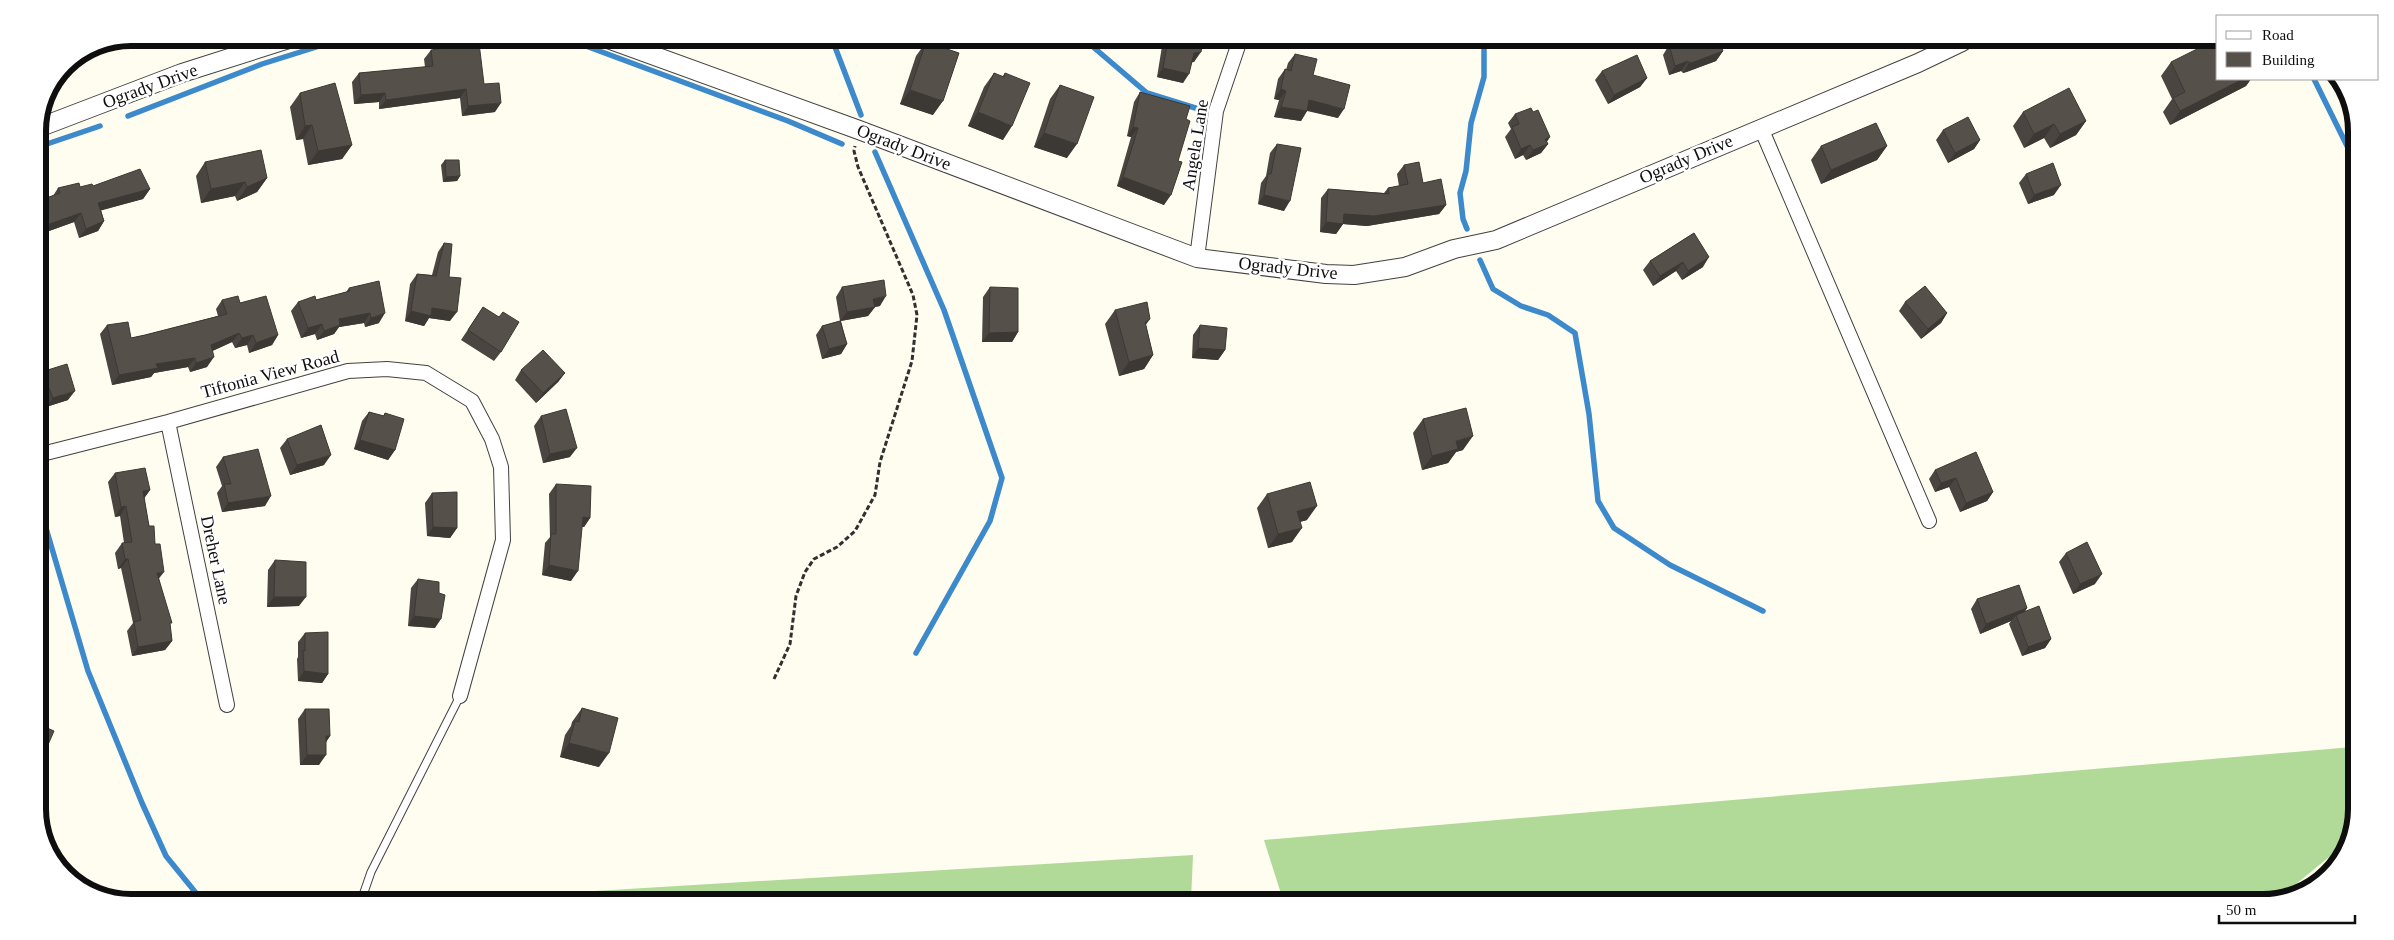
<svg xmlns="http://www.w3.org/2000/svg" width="2394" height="940" viewBox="0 0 2394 940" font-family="Georgia,serif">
<rect width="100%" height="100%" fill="#fffdef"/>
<path fill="#b1d998" d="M2352 747 2351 839 2279 898 2263 902 1283 900 1264 840Z
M1193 855 1191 900 477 898Z"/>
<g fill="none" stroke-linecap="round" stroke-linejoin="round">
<path stroke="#3c89cb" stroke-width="5.5" d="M567 39 788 121 842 144
M832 39 861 115
M1085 40 1147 93 1205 111
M2314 79 2356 164
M128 116 262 64 345 38
M38 147 100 126
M875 152 944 310 1002 478 990 521 916 653
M1467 229 1463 219 1460 193 1466 171 1471 123 1484 77V41
M1480 260 1493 289 1521 306 1548 315 1575 333 1589 414 1598 501 1614 528 1670 565 1763 611
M38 501 88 671 142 803 166 856 200 898"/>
<g stroke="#414141" stroke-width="9">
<path id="service" d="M362 898 371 872 460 696"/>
</g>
<g stroke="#414141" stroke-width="16">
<path id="minor" d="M1761 128 1929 521
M1197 258 1216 111 1240 40
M168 422 227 705
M38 455 168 422 348 371 387 369 426 373 472 401 492 439 501 467 503 540 460 696"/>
</g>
<g stroke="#414141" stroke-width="20">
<path id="tertiary" d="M608 39 859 130 1197 258 1326 274 1354 275 1405 267 1454 249 1496 240 1918 63 1962 42
M38 128 182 73 292 38"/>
</g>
<path stroke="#303030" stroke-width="3" stroke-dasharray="5 2.5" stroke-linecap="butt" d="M774 679 790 644 796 596 805 572 814 559 837 547 855 531 875 495 880 462 912 361 917 315 913 295 858 167 854 151 855 146"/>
<use href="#service" stroke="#fff" stroke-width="7"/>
<use href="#minor" stroke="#fff" stroke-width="14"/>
<use href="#tertiary" stroke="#fff" stroke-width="18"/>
</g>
<path fill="#4a4540" d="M1163 40H1203L1194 62H1192L1183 83 1157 77Z
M1327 40H1337L1331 45Z
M1761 41H1778L1764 48Z
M926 42 933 115 900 104 916 56Z
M1669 45 1723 51 1716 61 1687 72 1683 73 1681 71 1669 75 1663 55Z
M431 50 484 84 495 112 462 116 460 98 379 109V102L354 104 352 82 359 73 425 67 424 59Z
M1295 54 1313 75 1338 118 1307 111 1301 121 1274 117 1279 100 1274 99 1278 79 1285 69 1286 70 1288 63Z
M2171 62 2218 79H2251L2246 86 2170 125 2163 112 2172 99 2161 76Z
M1602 71 1647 78 1640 87 1608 104 1595 80Z
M994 73 1002 77 1005 73 1003 140 968 126 984 87Z
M1060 85 1067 158 1034 147 1050 99Z
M1140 92 1186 119 1178 161 1164 205 1117 186 1131 137 1127 136 1134 102Z
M300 93 352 145 342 159 308 165 303 139 296 140 290 107Z
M2023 112 2086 121 2076 135 2050 148 2044 138 2024 148 2013 126Z
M1515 114 1547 142 1548 144 1541 153 1526 160 1523 155 1515 159 1505 137 1511 129 1508 123Z
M1943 130 1980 140 1974 149 1948 163 1936 140Z
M1277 144 1284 211 1258 204 1261 183 1266 176 1270 153Z
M1821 146H1887L1877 160 1821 184 1811 160Z
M445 160 460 176 457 181 443 182 441 165Z
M205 162 267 178 257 192 237 201 235 196 201 203 196 176Z
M1404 165 1446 205 1439 214 1367 226 1343 224 1336 234 1320 232 1321 198 1328 189 1384 193 1388 188 1399 186 1397 174Z
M2026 174 2054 195 2028 204 2019 183Z
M93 186 150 189 143 199 101 210 104 221 98 231 79 238 74 222 38 235V201L53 196 58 188 80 187Z
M1694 233 1703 267 1682 280 1676 271 1653 286 1643 270 1650 261Z
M444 243 449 277 450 321 429 318 424 326 405 321 410 284 417 274 432 275 438 252Z
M842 287 880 306 875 307 868 316 841 321 847 344 841 354 822 359 816 335 822 326 840 321 836 297Z
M990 287 1018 332 1012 342H982L983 297Z
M349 288 379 323 365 327 364 323 339 327 334 334 317 340 315 334 301 338 291 311 298 302 316 300 346 292Z
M222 300 240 303 278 335 272 345 249 353 247 345 235 348 232 342 212 351 207 367 190 372 188 367 154 373 151 377 112 385 100 334 107 325 131 338 145 335 218 316 216 309Z
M1905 302 1947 313 1941 323 1921 339 1899 311Z
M483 307 501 352 494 361 461 340Z
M1115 310 1146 325 1153 355 1144 369 1119 376 1105 324Z
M1200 325 1225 350 1218 360 1192 358 1193 335Z
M521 370 565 373 558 382 536 403 515 380Z
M38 373 68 400 46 407 41 395 38 397Z
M369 412 383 416 385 413 395 450 388 460 354 449 362 421Z
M541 416 570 457 543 463 534 426Z
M1423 419 1463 450 1456 452 1448 463 1422 470 1413 433Z
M287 439 324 465 290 475 280 448Z
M223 457 265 506 222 512 217 493 222 486 216 467Z
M1935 470 1993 492 1987 501 1960 512 1949 487 1935 492 1929 479Z
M115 473 150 490 144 498 149 526 155 544 159 579 170 626 172 641 165 650 132 656 127 631 133 623 121 568 118 569 115 553 122 543H124L120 516 115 517 108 482Z
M556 484 590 518 584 527H582L571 581 542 575 545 543 550 537 549 494Z
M432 493 457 528 450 538 427 536 425 503Z
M1267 494 1307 520 1300 522 1292 542 1268 548 1257 508Z
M2066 553 2095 584 2073 594 2059 562Z
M275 560 299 606 267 607 268 570Z
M418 579 439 593 435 628 408 626 411 588Z
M1977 599 2027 608 2025 611 2051 639 2045 648 2022 656 2009 624 2011 621 1980 634 1971 609Z
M305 633 328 674 322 683 298 681 297 659 298 657V642Z
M582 708 599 767 560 757 565 735 571 726 572 722Z
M305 709 330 736 326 742 319 765H300L298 719Z"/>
<path fill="#3c3834" d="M1769 41H1778L1764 48Z
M1723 51 1716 61 1683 73 1689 63Z
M1201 52 1194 62 1188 63 1194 53Z
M1688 61 1681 71 1669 75 1675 66Z
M1163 68 1189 74 1183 83 1157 77Z
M1647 78 1640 87 1608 104 1614 95Z
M2243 79H2251L2246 86 2170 125 2180 111Z
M466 89 460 98 379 109 386 100Z
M1281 89 1286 91 1279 100 1274 99Z
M910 90 943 101 933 115 900 104Z
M385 93 379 102 354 104 361 95Z
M1309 100 1344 109 1338 118 1302 109Z
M501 103 495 112 462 116 468 106Z
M1281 107 1307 111 1301 121 1274 117Z
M978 112 1012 126 1003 140 968 126Z
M2086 121 2076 135 2050 148 2060 134Z
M2054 124 2044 138 2024 148 2034 134Z
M312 125 303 139 296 140 305 126Z
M1133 127 1138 128 1131 137 1127 136Z
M1044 133 1077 144 1067 158 1034 147Z
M1550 137 1545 145 1548 144 1541 153 1526 160 1533 150 1545 139Z
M1980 140 1974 149 1948 163 1955 153Z
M352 145 342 159 308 165 318 151Z
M1530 145 1523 155 1515 159 1521 149Z
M1887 146 1877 160 1821 184 1831 170Z
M460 176 457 181 443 182 446 177Z
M1123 177 1171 195 1164 205 1117 186Z
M267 178 257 192 237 201 247 187Z
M245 182 235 196 201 203 211 189Z
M2061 185 2054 195 2028 204 2034 195Z
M150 189 143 199 92 213 98 203Z
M1264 195 1290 201 1284 211 1258 204Z
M1446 205 1439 214 1367 226 1343 224 1336 234 1320 232 1326 222 1344 214Z
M81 213 74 222 38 235V228Z
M104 221 98 231 79 238 86 229Z
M1709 257 1703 267 1682 280 1688 271Z
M1683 262 1676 271 1653 286 1660 276Z
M886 296 880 306 867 308 873 299Z
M875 307 868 316 840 321 847 312Z
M432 308 457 312 450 321 429 318 424 326 405 321 411 311Z
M370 313 364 323 339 327 334 334 317 340 324 331 339 319Z
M385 313 379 323 365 327 371 318Z
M1947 313 1941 323 1921 339 1928 329Z
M1150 319 1140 333 1145 322Z
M322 324 315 334 301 338 308 328Z
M1018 332 1012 342H982L989 333Z
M239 333 232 342 204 355 211 345Z
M253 335 247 345 235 348 242 338Z
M278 335 272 345 249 353 256 343Z
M847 344 841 354 822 359 829 349Z
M1198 348 1225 350 1218 360 1192 358Z
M1153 355 1144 369 1119 376 1129 362Z
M214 357 207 367 190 372 196 363Z
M195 358 188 367 154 373 151 377 112 385 119 375 156 364Z
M565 373 558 382 536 403 543 393Z
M48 386 41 395 38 397V393L41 388Z
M75 391 68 400 46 407 53 398Z
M1473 436 1463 450 1456 452 1448 463 1422 470 1432 456 1456 441Z
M360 440 395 450 388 460 354 449Z
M577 448 570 457 543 463 550 454Z
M331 455 324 465 290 475 297 465Z
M1956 478 1949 487 1935 492 1941 483Z
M150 490 143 500V491Z
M1993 492 1987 501 1960 512 1966 503Z
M271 496 265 506 222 512 228 503Z
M126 506 120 516 115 517 121 507Z
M1317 506 1307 520 1287 525 1297 511Z
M583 517 590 518 584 527H576Z
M433 527 457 528 450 538 427 536Z
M1302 528 1292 542 1268 548 1278 534Z
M125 559H128L121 568 118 569Z
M549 565 578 571 571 581 542 575Z
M164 572 157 581V573Z
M2102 574 2095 584 2073 594 2080 584Z
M274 597H306L299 606 267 607Z
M2027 608 2021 618 2016 615 2011 621 1980 634 1986 624Z
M414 616 441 619 435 628 408 626Z
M2051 639 2045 648 2022 656 2028 647Z
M172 641 165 650 132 656 138 647Z
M304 671 328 674 322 683 298 681Z
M326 736H330L324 745Z
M569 743 609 753 599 767 560 757Z
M307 755H326L319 765H300Z"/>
<path fill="#56504a" stroke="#3c3834" d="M1168 40H1203L1201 52 1194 53 1189 74 1163 68Z
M1681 41H1719L1723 51 1694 62 1689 63 1688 61 1675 66 1669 45Z
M926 42 959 53 943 101 910 90Z
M2211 42H2218V79H2243L2180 111 2173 98 2185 92 2171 62Z
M479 43 484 84 499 83 501 103 468 106 466 89 386 100 385 93 361 95 359 73 433 66 431 50Z
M1295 54 1317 59 1313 75 1350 85 1344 109 1309 100 1307 111 1281 107 1286 91 1281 89 1285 69 1291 71Z
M1637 55 1647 78 1614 95 1602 71Z
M994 73 1004 77 1005 73 1030 83 1012 126 978 112Z
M335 83 352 145 318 151 312 125 305 126 300 93Z
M1060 85 1094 97 1077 144 1044 133Z
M2069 88 2086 121 2060 134 2054 124 2034 134 2023 112Z
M1140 92 1190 106 1186 119 1190 121 1178 161 1182 162 1171 195 1123 177 1138 128 1133 127Z
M1531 108 1533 112 1538 110 1550 137 1545 139 1548 144 1533 150 1530 145 1521 149 1512 127 1519 124 1515 114Z
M1968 117 1980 140 1955 153 1943 130Z
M1876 123 1887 146 1831 170 1821 146Z
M1277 144 1301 148 1290 201 1264 195 1268 174H1271Z
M261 150 267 178 247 187 245 182 211 189 205 162Z
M445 160H459L460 176 446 177Z
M1419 162 1423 183 1441 179 1446 205 1374 216 1344 214 1343 224 1326 222 1328 189 1389 194 1388 188 1408 184 1404 165Z
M2053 163 2061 185 2034 195 2026 174Z
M140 169 150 189 98 203 104 221 86 229 81 213 38 228V201L60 193 58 188 79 183 80 187 92 184 93 186Z
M1694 233 1709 257 1688 271 1683 262 1660 276 1650 261Z
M444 243 452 244 449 277 461 278 457 312 432 308 431 316 411 311 417 274 436 276Z
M884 280 886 296 873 299 875 307 847 312 842 287Z
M379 281 385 313 371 318 370 313 339 319 340 325 324 331 322 324 308 328 298 302 315 296 316 300 350 291 349 288Z
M1925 286 1947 313 1928 329 1905 302Z
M990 287 1018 288V332L989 333Z
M238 296 240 303 266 296 278 335 256 343 253 335 242 338 239 333 211 345 214 357 196 363 195 358 156 364 158 368 119 375 107 325 128 322 131 338 145 335 227 314 222 300Z
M1147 302 1150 319 1145 322 1153 355 1129 362 1115 310Z
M483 307 499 317 503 312 519 322 501 352 468 330Z
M840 321 847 344 829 349 822 326Z
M1200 325 1227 328 1225 350 1198 348Z
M543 350 565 373 543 393 521 370Z
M67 364 75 391 53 398 48 386 41 388 38 373Z
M1466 408 1473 436 1456 441 1458 449 1432 456 1423 419Z
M566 409 577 448 550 454 541 416Z
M369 412 384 416 385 413 404 419 395 450 360 440Z
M321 425 331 455 297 465 287 439Z
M258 449 271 496 228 503 224 484H231L223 457Z
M1976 452 1993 492 1966 503 1956 478 1941 483 1935 470Z
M145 468 150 490 143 491 149 526H154L155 544H160L164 572 157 573 172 623H170L172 641 138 647 134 622 141 620 128 559H125L122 543 132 542 126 506 121 507 115 473Z
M1310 482 1317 506 1297 511 1302 528 1278 534 1267 494Z
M556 484 591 486 590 518 583 517 578 571 549 565 551 534H556Z
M457 492V528L433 527 432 493Z
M2087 542 2102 574 2080 584 2066 553Z
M275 560 306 562V597H274Z
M418 579 439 582V593L445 595 441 619 414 616Z
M2019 585 2027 608 1986 624 1977 599Z
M2039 606 2051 639 2028 647 2016 615Z
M328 632V674L304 671 303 650 305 651V633Z
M582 708 618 718 609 753 569 743 575 721 579 722Z
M305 709H329L330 736H326V755H307Z
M38 724 54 731 40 763 38 762Z"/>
<g text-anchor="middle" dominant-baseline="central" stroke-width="5" stroke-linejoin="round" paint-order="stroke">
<g font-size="18" fill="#0e0e0e" stroke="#fff">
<text transform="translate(150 86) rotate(-20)">Ogrady Drive</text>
<text transform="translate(1195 145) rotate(-81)">Angela Lane</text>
<text transform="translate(904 147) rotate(21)">Ogrady Drive</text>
<text transform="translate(1686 159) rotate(-23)">Ogrady Drive</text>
<text transform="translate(1288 268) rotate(6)">Ogrady Drive</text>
<text transform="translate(270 374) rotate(-15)">Tiftonia View Road</text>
<text transform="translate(216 560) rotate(78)">Dreher Lane</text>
</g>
</g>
<path d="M0 0H2394V940H0ZM131 46H2263A85 85 0 0 1 2348 131V809A85 85 0 0 1 2263 894H131A85 85 0 0 1 46 809V131A85 85 0 0 1 131 46Z" fill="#fff" fill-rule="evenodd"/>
<path fill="none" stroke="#0e0e0e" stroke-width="6" d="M131 46H2263A85 85 0 0 1 2348 131V809A85 85 0 0 1 2263 894H131A85 85 0 0 1 46 809V131A85 85 0 0 1 131 46Z"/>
<rect x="2216" y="15" width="162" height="65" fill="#ffffff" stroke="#9f9f9f"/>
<rect x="2226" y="31" width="25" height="8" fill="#ffffff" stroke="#9f9f9f"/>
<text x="2262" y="40" font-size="15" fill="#0e0e0e">Road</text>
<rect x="2226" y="52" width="25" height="15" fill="#56504a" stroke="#9f9f9f"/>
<text x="2262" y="65" font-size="15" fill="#0e0e0e">Building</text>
<path d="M2219 915v8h136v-8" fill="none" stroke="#0e0e0e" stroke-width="2.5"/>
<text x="2226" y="915" font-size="15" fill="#0e0e0e" stroke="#ffffff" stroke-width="4" paint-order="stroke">50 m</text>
</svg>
